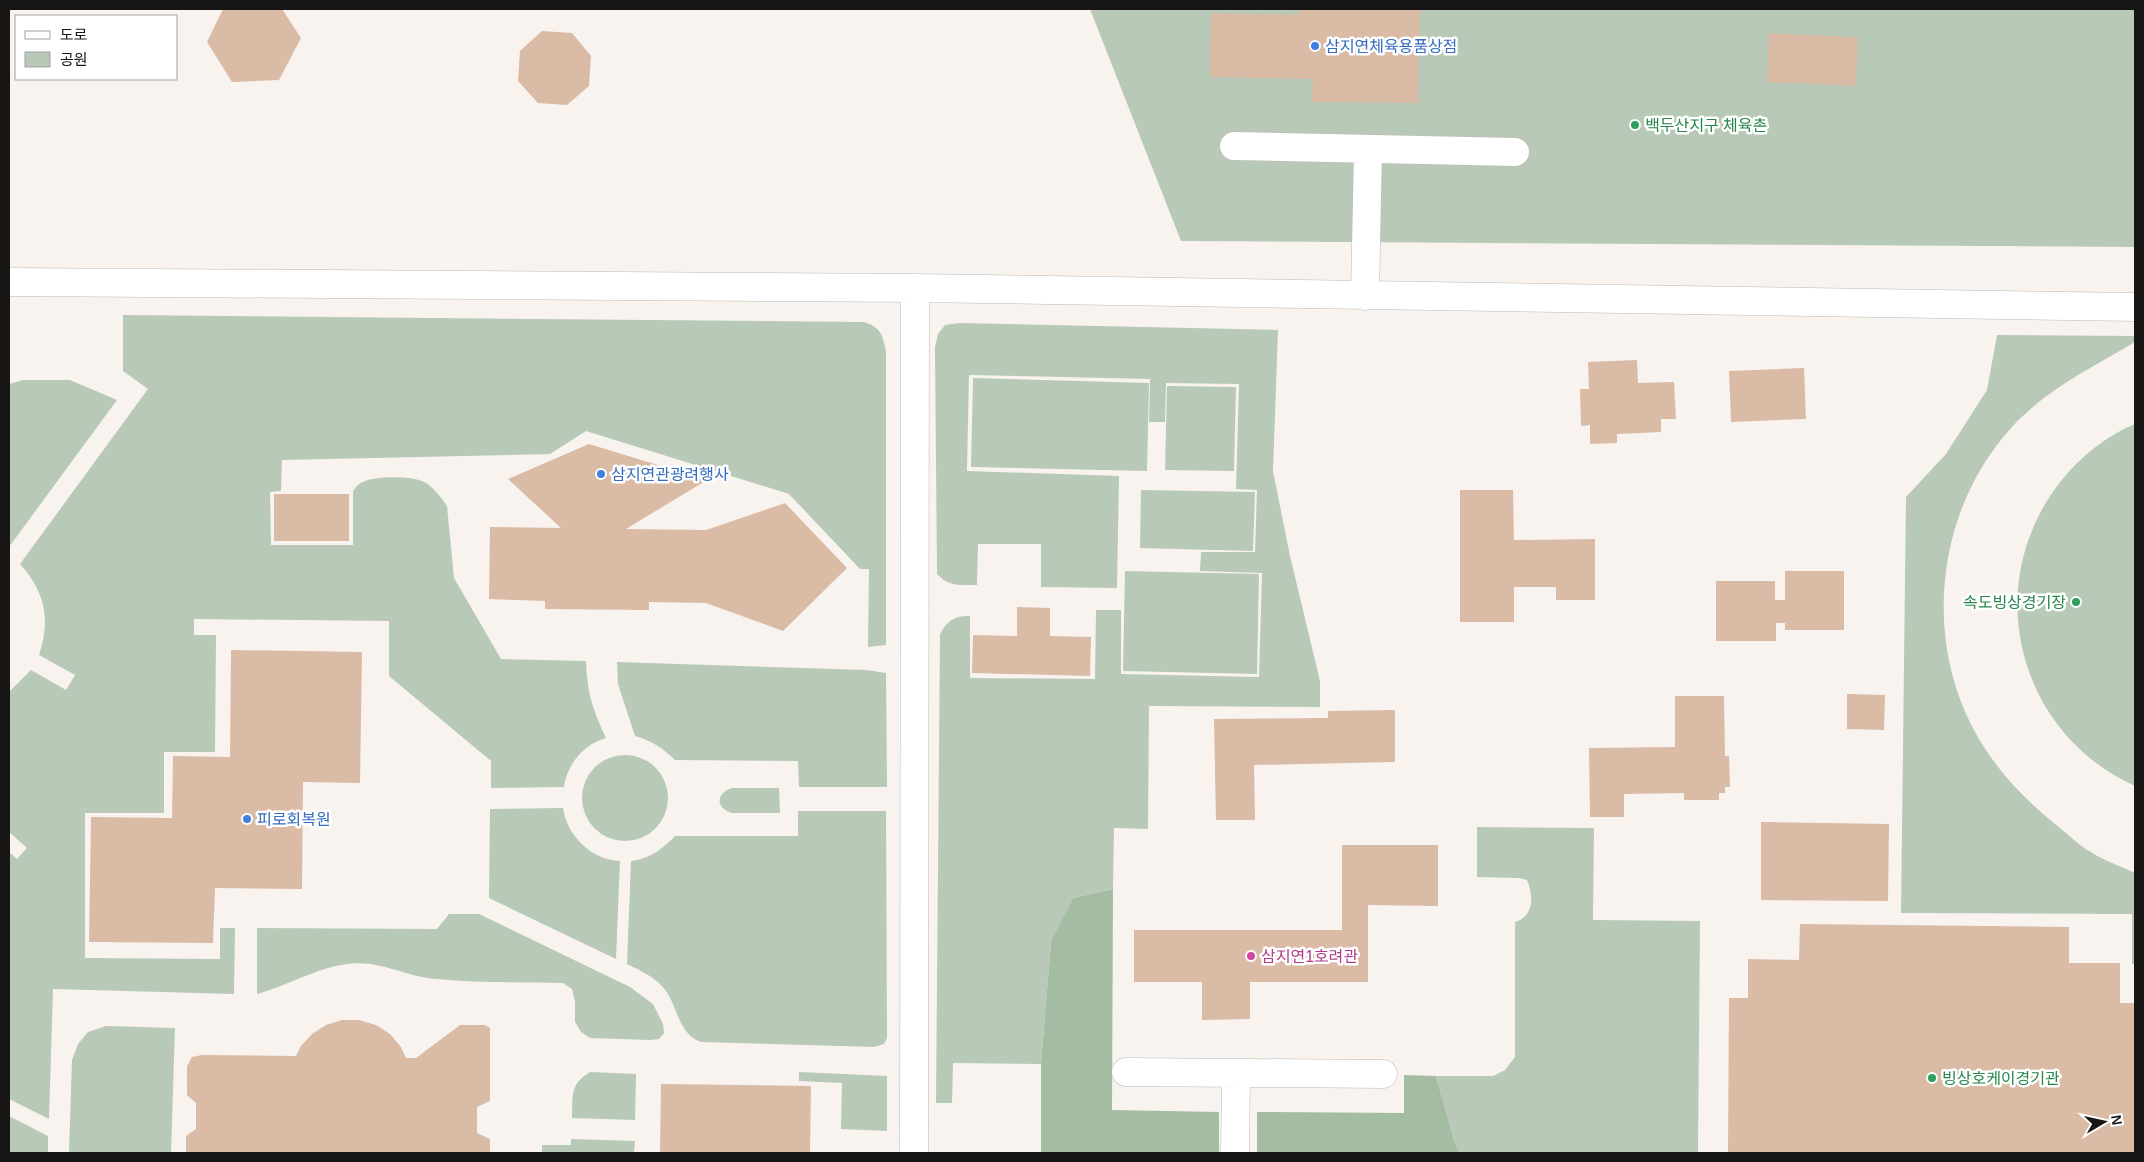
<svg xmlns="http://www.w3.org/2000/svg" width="2144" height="1162" viewBox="0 0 2144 1162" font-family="Helvetica,'Noto Sans KR',sans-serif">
<rect width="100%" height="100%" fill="#f8f3ef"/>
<path fill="#b8c9b7" d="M1090 9H2135V247L1181 241Z
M123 315 863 322C880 326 883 335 886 351V645L868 647 869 569H860L789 494 586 431 550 454 282 460 281 491 270 492 271 545H353V491C355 489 356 486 358 485 368 475 410 476 422 481 432 485 441 497 447 506L454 578 501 659 586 661C587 693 593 710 606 738 584 744 567 764 564 787L491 788V761L389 676V621L194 619V635H216L215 752H164V813H85V958L220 959V928H235L234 994 53 989 49 1119 9 1099V852L17 859 27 848 9 832V692L31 670 66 690 75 675 39 655C51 619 45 592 20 564L148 389 123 371Z
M959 323 1278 330 1273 471 1290 556 1320 681V707L1149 706 1148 829 1114 828 1113 889 1073 898 1051 941 1041 1064 953 1063 952 1103H936L940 635C945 622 955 615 970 616V678L1095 679 1096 610H1121V674L1259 677 1262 573 1200 571 1201 552H1255L1257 490 1236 489 1239 384 1166 383 1165 422H1149L1150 379 969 375 967 471 1119 476 1117 588 1041 587V544H978L977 585C960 585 949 587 937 574L935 347 938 334 945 325Z
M1997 335 2135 336V342C2090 369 2048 388 2012 427 1933 513 1921 649 1984 747 2003 777 2028 802 2055 824 2067 833 2078 845 2091 852 2104 861 2121 866 2135 873V964H2132V914L1901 913 1906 497 1946 454 1987 390Z
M973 378 1149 383 1147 471 971 467Z
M23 380H70L117 400 9 547V384Z
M1167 386 1236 387 1234 471 1165 470Z
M2135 424V786C2016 732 1980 583 2061 481 2081 456 2106 436 2135 424Z
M1141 490 1255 492 1253 551 1140 548Z
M1125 571 1259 574 1257 674 1123 671Z
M617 662 867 670 886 673 887 787H799L798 761 675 760C663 748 652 741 635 736L618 684Z
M582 798a43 43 0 1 1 86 0a43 43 0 1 1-86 0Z
M732 788H779L780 813H732C715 808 716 793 732 788Z
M563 808C567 836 592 860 620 861L616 959 489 898 490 809Z
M798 811H886L887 1038 884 1044 874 1047 701 1042C679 1035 678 1008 666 991 657 978 641 971 627 964L631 861C649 859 663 849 675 836H798Z
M1477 827 1594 828 1593 920 1700 921 1698 1153H1460L1455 1144 1436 1076H1493L1505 1070 1515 1057V922C1534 916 1534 897 1527 880L1519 878 1477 877Z
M449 914H479L630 987 653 1004 663 1024 664 1033 659 1039 650 1040 590 1038 581 1032 575 1022V1002L572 989 563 983C521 982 478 983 437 979 406 977 379 959 347 964 316 968 287 986 257 994V928L437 929Z
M106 1026 175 1028 171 1153H69L72 1060 78 1044 88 1032Z
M590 1072 636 1074 635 1120 572 1118C573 1096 569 1085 590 1072Z
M799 1072 887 1076V1131L841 1129 842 1083 799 1081Z
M9 1116 48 1136V1153H9Z
M571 1139 635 1141 634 1153H542V1145H571Z"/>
<path fill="#a3bca2" d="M1113 889 1112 1110 1219 1112V1153H1041V1064L1051 941 1073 898Z
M1404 1075 1436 1076 1455 1144 1460 1153H1257V1112L1404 1113Z"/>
<path fill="#d9bba6" d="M223 9H282L301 38 279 80 232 82 207 42Z
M1299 9H1420L1418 103 1312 102 1313 79 1210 77 1211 13 1299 15Z
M542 31 572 33 591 56 589 86 567 105 538 103 518 81 520 51Z
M1769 33 1858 37 1856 86 1767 82Z
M1637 360 1638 383 1674 382 1676 419H1661V432L1617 434V443L1590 444V425L1581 426 1580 389H1589L1588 362Z
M1804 368 1806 419 1731 422 1729 371Z
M589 444 707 480 626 529 706 530 785 503 847 568 783 631 706 603 649 602V610L545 609V601L489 599 490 527 561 528 508 479Z
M1460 490H1513L1514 540 1595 539V600H1556V587H1514V622H1460Z
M274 494H349V541H274Z
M1785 571H1844V630H1785V623H1776V641H1716V581H1775V600H1785Z
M1017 607 1050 608V636L1091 637 1090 676 972 673 973 635 1017 636Z
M231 650 362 652 360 783 303 782 302 889 215 888 213 943 89 942 91 817 172 818 173 756 230 757Z
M1847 694 1885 695 1884 730 1847 729Z
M1675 696H1724L1725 756H1729L1730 787H1725V793H1719V800H1684V793L1624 794V817H1590L1589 748 1675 747Z
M1395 710V762L1254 765 1255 820H1216L1214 719 1328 718V711Z
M1761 822 1889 824 1888 901 1761 900Z
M1342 845H1438V906L1368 905V982H1250V1019L1202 1020V982H1134V930H1342Z
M1800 924 2069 927V963H2120V1003H2135V1153H1728L1729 998H1748V959L1799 960Z
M342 1020H359L376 1025 390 1034 401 1047 406 1058H416L460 1025H485L490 1028V1101L477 1107V1133L490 1139V1153H186V1136L196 1129V1103L187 1095V1066L192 1057 202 1055 296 1056 301 1046 312 1034 326 1025Z
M661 1084 811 1086 810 1153H660Z"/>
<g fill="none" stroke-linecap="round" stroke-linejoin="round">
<g stroke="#bdb9b5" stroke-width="29">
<path id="minor" d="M1234 146 1515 152
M9 282 915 288 2135 307
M1365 296 1368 149
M1126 1072 1383 1074
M914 1153 915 288
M1235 1153 1236 1073"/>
</g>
<use href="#minor" stroke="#fff" stroke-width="28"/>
</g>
<g fill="#3f7fe0" stroke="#fff" stroke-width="2">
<circle cx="1315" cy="46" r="5"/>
<circle cx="601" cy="474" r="5"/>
<circle cx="247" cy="819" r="5"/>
</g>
<g fill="#2e9e5b" stroke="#fff" stroke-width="2">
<circle cx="1635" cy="125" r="5"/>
<circle cx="2076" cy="602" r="5"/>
<circle cx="1932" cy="1078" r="5"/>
</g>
<circle fill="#d1479c" stroke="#fff" stroke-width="2" cx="1251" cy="956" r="5"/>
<g text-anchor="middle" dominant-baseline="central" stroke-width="5" stroke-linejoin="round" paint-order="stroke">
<g font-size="16" fill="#366cbe" stroke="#fff" text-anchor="start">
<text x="1325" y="46">삼지연체육용품상점</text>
<text x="611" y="474">삼지연관광려행사</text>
<text x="257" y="819">피로회복원</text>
</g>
<g font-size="16" fill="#27864d" stroke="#fff" text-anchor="start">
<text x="1645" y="125">백두산지구 체육촌</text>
<text x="2066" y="602" text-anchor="end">속도빙상경기장</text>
<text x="1942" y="1078">빙상호케이경기관</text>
</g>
<g font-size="16" fill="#b23c85" stroke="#fff" text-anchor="start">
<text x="1261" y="956">삼지연1호려관</text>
</g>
</g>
<rect width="2144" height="1162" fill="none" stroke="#181615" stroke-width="20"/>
<rect x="15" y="15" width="162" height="65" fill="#ffffff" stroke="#a3a2a1"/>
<rect x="25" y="31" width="25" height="8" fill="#ffffff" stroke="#a3a2a1"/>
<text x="60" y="40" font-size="15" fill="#181615">도로</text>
<rect x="25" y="52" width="25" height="15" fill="#b8c9b7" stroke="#a3a2a1"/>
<text x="60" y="65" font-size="15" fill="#181615">공원</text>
<g transform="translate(2104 1122) rotate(81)" stroke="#ffffff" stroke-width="4" paint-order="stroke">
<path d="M0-4L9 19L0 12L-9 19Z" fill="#181615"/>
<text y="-8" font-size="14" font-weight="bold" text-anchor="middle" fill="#181615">N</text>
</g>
</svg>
